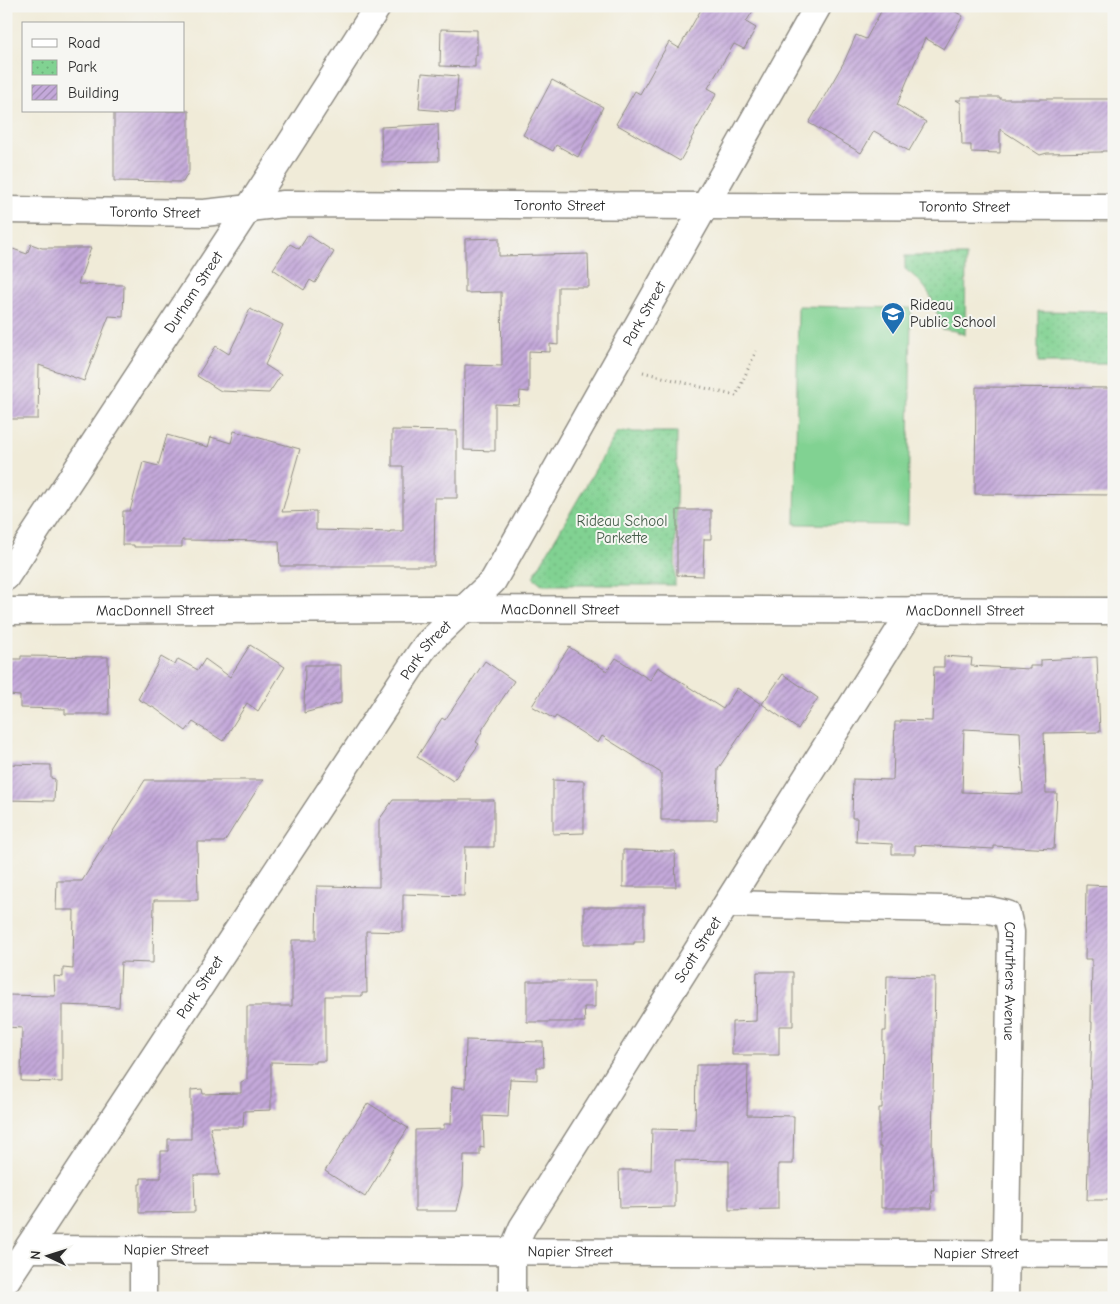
<svg xmlns="http://www.w3.org/2000/svg" width="1120" height="1304" viewBox="0 0 1120 1304" font-family="'Comic Neue',sans-serif">
<defs>
<pattern id="park-dots" width="8" height="8" patternUnits="userSpaceOnUse" patternTransform="scale(1.25)"><rect width="8" height="8" fill="#81d292"/><path d="M2 2h.1M6 6h.1" fill="none" stroke="#70b47e" stroke-width="1.8" stroke-linecap="round"/></pattern>
<pattern id="building-hatch" width="6" height="6" patternUnits="userSpaceOnUse" patternTransform="scale(1.25)"><rect width="6" height="6" fill="#c4a9da"/><path d="M-1 1l2-2M0 6l6-6M5 7l2-2" fill="none" stroke="#9f8ab1"/></pattern>
</defs>
<rect width="100%" height="100%" fill="#f6f6f2"/>
<filter id="ink" filterUnits="userSpaceOnUse"><feTurbulence type="fractalNoise" baseFrequency=".02" numOctaves="2"/><feDisplacementMap in="SourceGraphic" scale="10" xChannelSelector="R" yChannelSelector="G"/><feConvolveMatrix kernelMatrix="1 2 1 2 8 2 1 2 1" color-interpolation-filters="sRGB"/></filter>
<filter id="wash" filterUnits="userSpaceOnUse"><feTurbulence type="fractalNoise" baseFrequency=".0096" numOctaves="4" result="noise"/><feDisplacementMap in="SourceGraphic" scale="20" xChannelSelector="R" yChannelSelector="G"/><feGaussianBlur stdDeviation="1.12" result="paint"/><feColorMatrix in="noise" values="0 0 0 0 0 0 0 0 0 0 0 0 0 0 0 0 0 1.4 0 .05"/><feComposite in="paint" operator="in"/></filter>
<g filter="url(#wash)">
<rect width="100%" height="100%" fill="#f0ebd8"/>
<path fill="url(#park-dots)" stroke="#567e5e" d="M905 256H966L965 335 955 331 941 329C935 300 929 287 905 269Z
M1038 311 1114 312V363H1038Z
M617 432H677L675 585H543L533 577Z"/>
<path fill="#81d292" stroke="#567e5e" d="M798 306 911 308 908 525 795 524Z"/>
<g id="blocks">
<path fill="url(#building-hatch)" fill-rule="evenodd" d="M703 6H756L746 22 756 28 744 49 734 44 708 88 717 93 691 139 692 140 680 161 616 124 635 91 640 94 669 42 679 48Z
M884 6H945L963 16 944 49 925 38 897 105 926 122 909 151 874 131 861 153 809 123 844 62 856 35 866 39Z
M441 29 477 30V55H475V67L440 66Z
M422 73 458 76 455 112 419 109Z
M552 80 603 107 578 157 556 145 553 151 523 135Z
M961 97H1000V99H1114V151H1102V152L1047 153 1040 155 1000 129V153L971 152V145H962L961 103 956 100H961Z
M114 111H189V171L183 182 114 181Z
M438 124 439 161 382 162 381 127Z
M308 235 334 252 315 283 310 280 304 290 273 269 290 244 299 249Z
M499 238V256L588 254 589 287H558V345L550 344V352L529 351V392L520 391 519 405 495 404V451L464 450 465 365 502 366 501 292 465 293V239Z
M31 244 42 248H91L78 284 124 285 123 317 109 316 84 381 39 365 38 419H6V268L13 249 27 254Z
M250 309 283 325 265 365 281 375 269 393 221 391 197 376 216 346 229 354Z
M976 387 1114 388V495L975 494Z
M392 430 457 431V498H435L434 566H280L279 541 182 540V547H134V545H122L123 511H130L143 462 158 466 167 435 208 447 211 437 231 443 234 431 300 449 282 512 316 511V530L390 532V531H403V466H392Z
M677 510H711V539H704L703 576 677 575Z
M250 645 285 667 258 711 247 703 223 741 193 722 186 731 156 709 138 699 161 657 175 665 178 659 198 670 205 659 230 677Z
M569 647 607 671 616 658 650 680 658 667 723 709 737 688 761 704 718 769 717 820H661V773L602 736 598 743 556 716 554 719 532 706Z
M21 656 108 657 109 714H65V709L20 708V696L9 695V659H21Z
M944 656 972 658 971 666 1030 669V666H1041V660L1097 657 1100 732 1044 733 1046 793H1057L1054 849 994 846V849L915 845V854H892V844L856 842 857 818H852L853 779 893 780 895 722H901V720L932 721 934 667H944ZM964 729 1020 732 1023 794 962 792Z
M485 661 514 681 482 730H483L476 742 479 744 453 781 417 757 442 718 445 720Z
M305 665H341V703L304 713Z
M783 674 818 698 798 729 762 704Z
M6 764 51 765V778L55 779 54 801 6 800Z
M145 780H263L224 842H197L198 900H154L153 963 121 962 119 1007 62 1005V1082L21 1081 22 1028 6 1027V995L55 996 54 976 63 977V968L73 969 74 910H56L57 881H82Z
M553 780 584 781V833L553 834Z
M393 800H494V847H465L464 896 403 894V932L366 931 367 993H362V996H325V1061H316V1063L271 1062V1110L244 1111 243 1127H210L220 1175H194L195 1212 139 1213V1184H141V1178H161V1151H168V1139H191V1090L202 1089 203 1094 241 1093V1082L247 1079V1006H292V940H316L317 886 379 887V820Z
M623 850 675 851 676 887H623Z
M1086 885 1114 886V1200H1087L1092 1022H1091L1092 959H1085Z
M584 907H644V942H634V944H584Z
M757 972H793V1026H779V1055H732V1022L756 1021Z
M887 976 935 977 932 1151 934 1190H931L932 1208H881V1147H879V1108H882L883 1031H886Z
M527 981H595V1007H584L585 1022H527Z
M466 1040 543 1042 544 1067H537V1080L510 1079 508 1117 483 1116 484 1148 480 1147V1155H464L463 1186 457 1211H415V1130L444 1129V1124H451L452 1087 465 1088Z
M696 1065H748L747 1115 794 1116 793 1164H778V1209L729 1210V1161L675 1160V1207L620 1208 619 1170H651L652 1129 695 1130Z
M368 1103 408 1128 365 1197 325 1171Z"/>
</g>
</g>
<g filter="url(#ink)">
<use href="#blocks" fill-opacity="0" stroke="#8e8b82" stroke-width="1"/>
<g fill="none" stroke-linecap="round" stroke-linejoin="round">
<g stroke="#8e8b82" stroke-width="29">
<g id="street">
<path id="s1" d="M6 210 204 213 284 204 705 206 1114 207"/>
<path id="s2" d="M6 577 267 180 378 6"/>
<path id="s3" d="M6 611 430 609 1114 611"/>
<path id="s4" d="M727 904 989 910 1007 914 1011 932 1005 1298"/>
<path id="s5" d="M28 1249 1114 1254"/>
<path id="s6" d="M6 1281 421 652 427 644 493 581 818 6"/>
<path d="M143 1298V1249"/>
<path id="s7" d="M512 1298V1252L522 1228 912 610"/>
</g>
</g>
<path stroke="#8e8b82" stroke-width="3" stroke-dasharray="1 4" stroke-linecap="butt" d="M643 372 736 396 756 351"/>
<use href="#street" stroke="#fff" stroke-width="26"/>
</g>
</g>
<defs>
<g id="school-pin" transform="scale(1.25)"><path d="M0 17L-7.5 6A9.5 9.5 0 1 1 7.5 6Z" fill="#1f6fb2" stroke="#f6f6f2"/><path d="M0-5L7-2L0 1L-7-2ZM-4 1L0 2.5L4 1V4Q0 6-4 4Z" fill="#fff"/></g>
</defs>
<g fill-rule="evenodd">
<use href="#school-pin" x="893" y="314"/>
</g>
<g text-anchor="middle" dominant-baseline="central" stroke-width="4" stroke-linejoin="round" paint-order="stroke">
<g font-size="15" fill="#2b2b2b" stroke="#f6f6f2">
<text stroke="none"><textPath href="#s1" startOffset="554">Toronto Street</textPath></text>
<text stroke="none"><textPath href="#s1" startOffset="959">Toronto Street</textPath></text>
<text stroke="none"><textPath href="#s1" startOffset="149">Toronto Street</textPath></text>
<text stroke="none"><textPath href="#s2" startOffset="341">Durham Street</textPath></text>
<text stroke="none"><textPath href="#s6" startOffset="1162">Park Street</textPath></text>
<text stroke="none"><textPath href="#s3" startOffset="554">MacDonnell Street</textPath></text>
<text stroke="none"><textPath href="#s3" startOffset="149">MacDonnell Street</textPath></text>
<text stroke="none"><textPath href="#s3" startOffset="959">MacDonnell Street</textPath></text>
<text stroke="none"><textPath href="#s6" startOffset="758">Park Street</textPath></text>
<text stroke="none"><textPath href="#s7" startOffset="401">Scott Street</textPath></text>
<text stroke="none"><textPath href="#s4" startOffset="348">Carruthers Avenue</textPath></text>
<text stroke="none"><textPath href="#s6" startOffset="352">Park Street</textPath></text>
<text stroke="none"><textPath href="#s5" startOffset="138">Napier Street</textPath></text>
<text stroke="none"><textPath href="#s5" startOffset="542">Napier Street</textPath></text>
<text stroke="none"><textPath href="#s5" startOffset="948">Napier Street</textPath></text>
</g>
<g font-size="15" fill="#2b2b2b" stroke="#f6f6f2" text-anchor="start">
<text x="910" y="305">Rideau<tspan x="910" dy="17">Public School</tspan></text>
</g>
<g font-size="15" fill="#455d4a" stroke="#f6f6f2">
<text x="622" y="521">Rideau School<tspan x="622" dy="17">Parkette</tspan></text>
</g>
</g>
<rect width="1120" height="1304" fill="none" stroke="#f6f6f2" stroke-width="25"/>
<rect x="22" y="22" width="162" height="90" fill="#f6f6f2" stroke="#a5a5a2"/>
<rect x="32" y="39" width="25" height="8" fill="#ffffff" stroke="#a5a5a2"/>
<text x="68" y="48" font-size="15" fill="#2b2b2b">Road</text>
<rect x="32" y="60" width="25" height="15" fill="url(#park-dots)" stroke="#a5a5a2"/>
<text x="68" y="72" font-size="15" fill="#2b2b2b">Park</text>
<rect x="32" y="85" width="25" height="15" fill="url(#building-hatch)" stroke="#a5a5a2"/>
<text x="68" y="98" font-size="15" fill="#2b2b2b">Building</text>
<g transform="translate(48 1256) rotate(274)" stroke="#f6f6f2" stroke-width="4" paint-order="stroke">
<path d="M0-4L9 19L0 12L-9 19Z" fill="#2b2b2b"/>
<text y="-8" font-size="14" font-weight="bold" text-anchor="middle" fill="#2b2b2b">N</text>
</g>
</svg>
